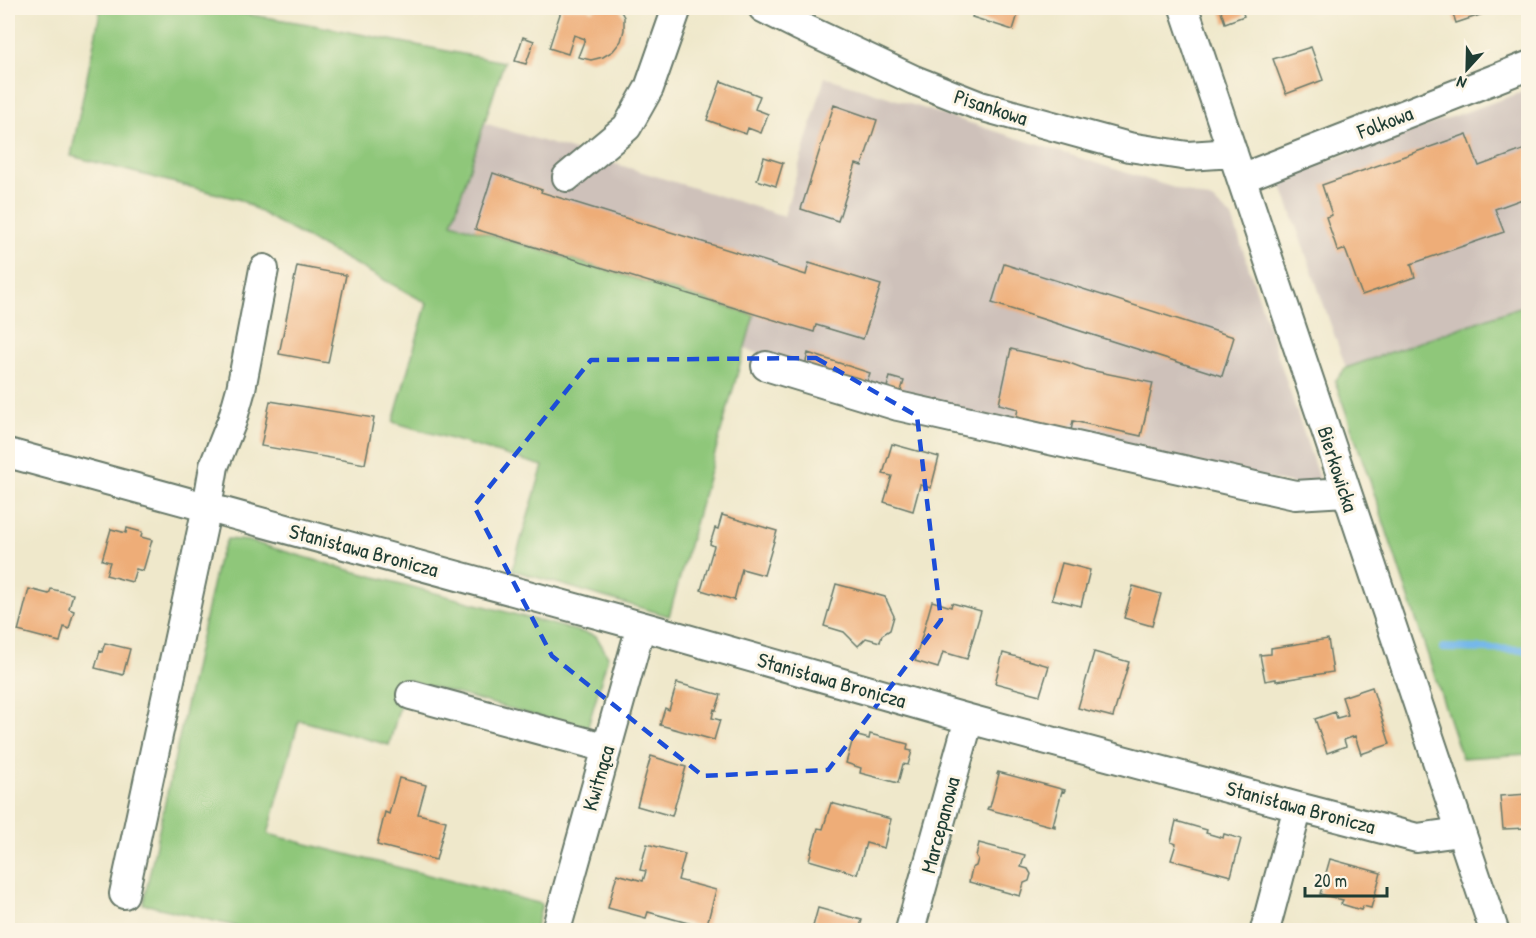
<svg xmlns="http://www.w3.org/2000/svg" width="1536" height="938" viewBox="0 0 1536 938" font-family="'Patrick Hand',sans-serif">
<rect width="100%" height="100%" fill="#fcf5e5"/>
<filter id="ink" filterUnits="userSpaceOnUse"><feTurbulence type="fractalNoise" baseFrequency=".0167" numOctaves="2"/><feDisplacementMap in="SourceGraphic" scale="12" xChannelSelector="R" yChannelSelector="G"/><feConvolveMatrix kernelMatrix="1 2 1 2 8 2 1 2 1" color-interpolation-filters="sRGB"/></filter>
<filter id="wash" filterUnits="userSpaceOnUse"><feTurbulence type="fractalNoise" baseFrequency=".008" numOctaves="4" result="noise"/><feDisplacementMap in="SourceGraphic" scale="24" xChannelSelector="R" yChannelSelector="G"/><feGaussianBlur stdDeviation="1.35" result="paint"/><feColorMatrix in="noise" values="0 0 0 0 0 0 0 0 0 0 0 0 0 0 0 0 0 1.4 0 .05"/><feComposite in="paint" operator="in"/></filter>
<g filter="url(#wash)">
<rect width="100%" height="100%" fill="#efe8cb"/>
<path fill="#cec1ba" d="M825 77 1212 200 1232 217 1320 482 1311 488 915 402 744 349 754 314 452 223 484 123 784 216Z
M1528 90V304L1346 368 1279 178Z"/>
<path fill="#8fc77a" stroke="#578257" stroke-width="1.5" d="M101 8H208L308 24 504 62 452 223 754 315 669 616 512 570 543 466 393 422 427 303 277 222 241 200 71 156Z
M1528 304V754L1462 758 1370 481 1335 381 1346 368Z
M227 539 249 541 349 570 596 636 608 656 587 730 407 680 389 745 299 720 268 834 542 904 535 930H252L143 904 217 563Z"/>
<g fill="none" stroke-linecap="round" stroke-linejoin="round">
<path stroke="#74b8ea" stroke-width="8" d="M1443 648 1528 650"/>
</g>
<g id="blocks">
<path fill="#eead78" d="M562 8H584L593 11 595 8H619L624 17V30L621 41 613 51 603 57 591 60 578 57 585 39 574 35 568 54 549 48Z
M975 8H1020L1013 30 972 17Z
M1220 8H1241L1244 16 1225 23Z
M1451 8H1491L1492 11 1456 23Z
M523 37 534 41 526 64 515 61Z
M1311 47 1323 80 1286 94 1273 59Z
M721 81 760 96 755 109 768 114 761 133 748 128 746 134 707 120Z
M834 105 877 120 862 166 856 164 838 221 801 209Z
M1467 134 1479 166 1528 148V197L1495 209 1504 232 1411 264 1415 277 1362 295 1345 249 1338 252 1326 217 1332 215 1322 185Z
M764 157 783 163 776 186 757 180Z
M493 173 542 190 541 192 771 263V264L806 275 809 263 881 285 863 339 816 325 814 332 475 229Z
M1004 264 1234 337 1222 376 992 303Z
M297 266 346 275 328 363 279 354Z
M1011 349 1067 362 1085 369 1153 383 1141 436 1073 421 1070 435 1015 423 1018 409 999 404Z
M808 353 870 373 866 385 805 366Z
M890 377 904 381 900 394 886 390Z
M270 401 374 418 365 464 261 446Z
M892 444 939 457 931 488 920 485 913 511 884 502 892 476 883 474Z
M722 515 777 531 764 575 742 569 734 600 701 590 714 546 710 544 715 528 718 529Z
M127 528 142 532 141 537 152 540 143 571 136 569 132 582 106 575 110 562 102 560 111 529 126 533Z
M1062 563 1090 570 1081 606 1052 599Z
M836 584 885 597 894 616 890 630 882 635 880 642 866 638 858 646 844 632 824 626Z
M1133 586 1161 594 1152 626 1124 618Z
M29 589 49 594 51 589 73 594 69 609 74 611 69 629 64 627 60 642 18 631Z
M932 601 951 607 952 603 981 611 967 659 943 652 938 668 915 661Z
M1328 639 1333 672 1276 681V679L1265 681 1260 655 1271 654V648Z
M105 643 130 649 123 675 95 668 100 651 102 652Z
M1094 652 1129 662 1113 717 1078 708Z
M1003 653 1049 666 1040 695 995 683Z
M677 683 721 695 716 710 714 709 712 718 720 720 714 740 660 725 665 708 669 710Z
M1372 687 1390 744 1361 754 1355 736 1344 740 1346 746 1327 753 1315 719 1335 712 1337 718 1348 715 1342 697Z
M870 734 908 744 907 750 912 751 908 765 903 764 898 783 860 773 861 768 846 763 854 735 869 739Z
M651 756 686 767 672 816 637 806Z
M998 772 1065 790 1064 792 1062 791 1053 825H1055V827L987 809 988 807H990L999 774H997Z
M399 778 426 785 418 814 446 821 436 860 377 845 385 812 389 814Z
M1528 794V828L1503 829 1500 796Z
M831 803 891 819 884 848 866 843 857 874 809 860 818 828 823 829Z
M1176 821 1207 830 1206 833 1223 838 1224 834 1241 839 1231 876 1171 860 1176 844 1171 842Z
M979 843 1025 855 1021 867 1028 869 1031 874 1029 881 1024 883 1020 896 969 882 972 868 976 866 978 859 976 856Z
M647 844 685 854 678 880 716 890 706 928 648 912 646 918 608 908 617 874 643 881 646 871 640 870Z
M1330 859 1381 873 1371 908 1363 906 1361 910 1341 904 1343 900 1320 894Z
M818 908 862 920 859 930H812Z"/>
</g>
</g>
<g filter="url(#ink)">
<use href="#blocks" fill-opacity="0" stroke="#687969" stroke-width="1.5"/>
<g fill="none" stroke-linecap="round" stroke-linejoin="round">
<g stroke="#687969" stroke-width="32">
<path id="minor" d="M763 8 799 26 914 80 980 106 1129 147 1188 156 1233 153
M1184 8 1494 930
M567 177 627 127 649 88 677 8
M1242 178 1528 66
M766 366 898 406 1295 495 1346 492
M8 453 641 626 969 719 1298 807 1417 838 1460 832
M411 695 607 748
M124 894 207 507 214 466 232 421 241 389 264 269
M556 930 641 626
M910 930 969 719
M1265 930 1298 807"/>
</g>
<use href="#minor" stroke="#fff" stroke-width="28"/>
</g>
</g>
<path fill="none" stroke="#1d4ed8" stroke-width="4.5" stroke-dasharray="12 8" stroke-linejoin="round" d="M816 358 917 416 941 620 828 770 703 776 552 656 474 506 591 360Z"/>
<g text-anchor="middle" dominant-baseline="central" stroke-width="6" stroke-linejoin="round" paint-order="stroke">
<g font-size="21" fill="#1f3d34" stroke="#fcf5e5">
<text transform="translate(991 107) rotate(18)">Pisankowa</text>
<text transform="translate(1385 122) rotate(-21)">Folkowa</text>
<text transform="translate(1338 469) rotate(72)">Bierkowicka</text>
<text transform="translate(364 550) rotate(15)">Stanisława Bronicza</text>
<text transform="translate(832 680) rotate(16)">Stanisława Bronicza</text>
<text transform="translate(598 778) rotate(-74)">Kwitnąca</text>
<text transform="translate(1301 807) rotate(15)">Stanisława Bronicza</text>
<text transform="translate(940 825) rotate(-75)">Marcepanowa</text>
</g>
</g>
<rect width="1536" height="938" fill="none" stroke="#fcf5e5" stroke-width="30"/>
<g transform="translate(1467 69) rotate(202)" stroke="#fcf5e5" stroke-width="4.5" paint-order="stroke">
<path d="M0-4.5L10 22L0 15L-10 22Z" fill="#1f3d34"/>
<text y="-9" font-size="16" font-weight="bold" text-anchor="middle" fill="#1f3d34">N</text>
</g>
<path d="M1305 887v9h82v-9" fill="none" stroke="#1f3d34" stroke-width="3"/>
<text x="1314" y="887" font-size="18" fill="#1f3d34" stroke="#fcf5e5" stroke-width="4.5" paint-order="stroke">20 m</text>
</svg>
